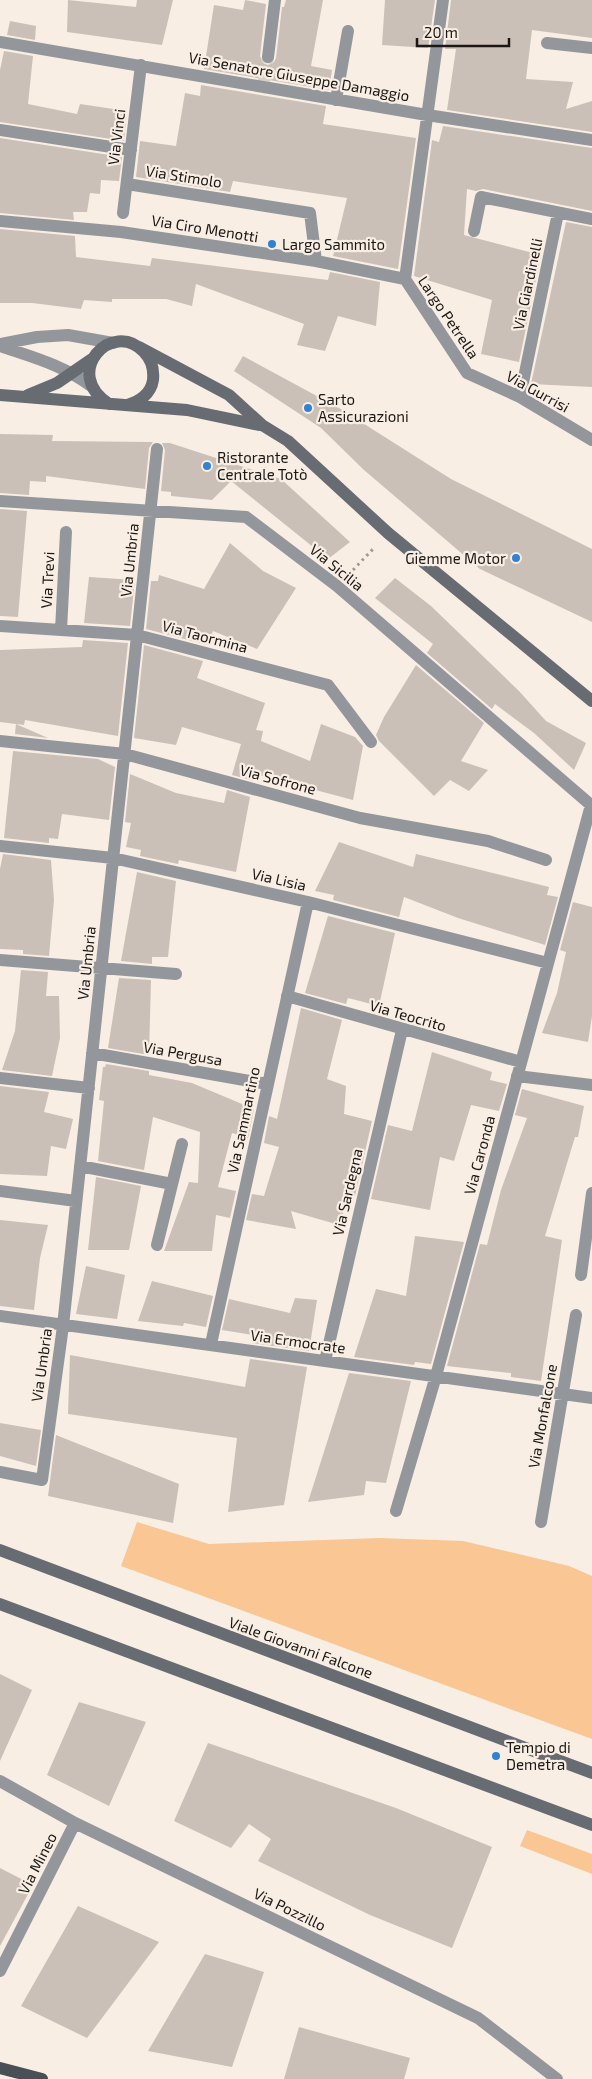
<svg xmlns="http://www.w3.org/2000/svg" width="592" height="2079" viewBox="0 0 592 2079" font-family="'Exo 2',sans-serif">
<rect width="100%" height="100%" fill="#f8eee4"/>
<path fill="#fac693" d="M137 1522 209 1544 379 1538 463 1541 569 1566 592 1576V1739L121 1566Z
M527 1830 592 1854V1874L520 1846Z"/>
<path fill="#cbc0b7" d="M68 0 136 7 137 0H173L162 45 67 32Z
M245 0 266 4 260 56 263 63 268 65 274 62 276 58 282 7H284L286 0H323L311 66 332 70 329 90 204 69 214 5 243 10Z
M385 0H435L428 48 382 45Z
M451 0H592V38L532 30 526 79 573 82 566 109 592 101V132L447 110 456 49H445Z
M10 21 36 26 35 40 7 35Z
M4 51 33 56 28 104 77 114 80 104 127 111 124 141 0 122V70Z
M201 85 326 106 323 124 416 138 398 269 333 256 347 198 233 181 230 192 136 177 140 141 176 146 185 93 200 96Z
M443 126 592 148V211L483 189 476 191 467 189 464 235 541 255 519 362 481 354 492 300 414 276 432 140 439 142Z
M0 138 122 157 119 181 101 180 100 194 90 193 87 212H73L74 220 0 213Z
M566 222 592 227V387L531 384Z
M0 229 75 236 76 257 150 266 152 258 328 280 330 272 380 282 376 326 338 316 325 351 297 345 304 324 196 284 192 306 166 299H112V302L84 300 81 309 32 303H0Z
M243 356 339 408 451 479 592 549V622L480 569 364 470 321 428 234 371Z
M0 434 53 435 52 441 153 442 149 448 145 489 46 476V482L30 481 29 495 0 493Z
M162 443H170L281 479 350 542 328 559 231 481 212 500 171 496V492L161 491 165 450Z
M0 509 27 511 18 617 0 616Z
M230 543 263 571 296 588 257 649 213 631 208 645 146 629 151 581H158L159 575 204 589Z
M89 577 135 580 130 626 84 623Z
M395 578 431 606 519 691 546 721 586 743 574 770 534 733 495 704 492 709 427 653 433 644 375 598Z
M83 640 128 643 118 736 25 720 24 725 16 724 48 738 15 734 16 724 0 722V650L82 647Z
M144 645 203 661 197 678 265 703 256 730 263 731 261 741 310 761 321 724 355 737 363 746 353 800 255 774 254 781 232 775 241 744 182 727 176 745 134 738Z
M416 665 484 723 461 761 488 770 469 791 450 780 434 796 379 741 376 735 384 717Z
M13 751 98 759 115 767 109 820 62 814 58 839 49 838V843L4 838Z
M130 774 176 793 224 803 227 790 250 797 236 872 179 860 178 864 140 856 141 850 126 847 131 823 125 822Z
M339 842 413 867 416 854 549 887 547 895 558 897 545 945 458 918 404 897 399 917 333 900 334 895 315 891Z
M3 854 51 860 54 900 49 956 23 954V950L0 949V869Z
M137 872 176 881 168 957H152V964L121 961Z
M573 902 592 907V1016L588 1042 542 1033 557 993 566 952 560 950Z
M328 916 395 933 379 1006 348 998 346 1004 305 993Z
M21 970 48 972 46 996H59L60 1038 52 1076 2 1070 15 1031Z
M119 978 151 980 149 1055 108 1048Z
M301 1008 342 1020 327 1079 346 1086 344 1114 372 1121 355 1196 349 1195 339 1225 291 1211 296 1229 246 1220 252 1194 264 1196 279 1147 264 1143 269 1116 277 1119Z
M432 1052 492 1072 490 1080 507 1084 499 1111 471 1105 454 1161 440 1157 430 1210 371 1199 388 1125 412 1131Z
M106 1064 149 1071V1075L192 1083 254 1109 248 1138 232 1133 218 1187 236 1191 230 1218 216 1215 212 1251H164L189 1182 198 1183 200 1132 153 1117 144 1170 98 1161 104 1101 99 1100 103 1067H105Z
M0 1086 49 1092 44 1112 73 1119 66 1149 51 1146 47 1176 0 1174Z
M522 1089 584 1106 578 1137H575L545 1236 562 1240 541 1381 511 1377V1373L447 1366 480 1244 487 1245 501 1190 527 1118 515 1115Z
M96 1177 141 1186 129 1250H88Z
M0 1220 48 1225 40 1258 34 1310 0 1306Z
M415 1236 464 1242 431 1364 415 1362 414 1365 354 1357 376 1289 406 1296Z
M86 1266 125 1275 117 1319 76 1314Z
M152 1281 213 1296 206 1327 184 1323 183 1326 138 1321Z
M295 1298 317 1300 309 1351 252 1343 253 1335 222 1330 229 1299 290 1313Z
M70 1355 245 1387 250 1359 307 1367 284 1505 228 1512 237 1438 68 1414Z
M349 1373 411 1381 386 1483 366 1481 364 1495 308 1502Z
M0 1423 41 1430 36 1466 0 1456Z
M56 1435 179 1484 173 1523 48 1496Z
M0 1674 32 1690 0 1761Z
M79 1702 146 1722 109 1806 47 1775Z
M208 1743 396 1808 492 1847 452 1948 370 1915 258 1861 271 1839 249 1824 231 1848 174 1821Z
M0 1868 33 1885 0 1946Z
M78 1906 159 1942 87 2038 21 2006Z
M205 1954 264 1972 232 2067 148 2051Z
M299 2027 410 2058 404 2079H284Z"/>
<g fill="none" stroke-linecap="round" stroke-linejoin="round">
<path stroke="#d7cec5" stroke-width="12" stroke-dasharray="12 6" stroke-linecap="butt" d="M264 81 268 57"/>
<path stroke="#a19992" stroke-width="3" stroke-dasharray="2.5 4" stroke-linecap="butt" d="M353 570 373 549"/>
<path stroke="#93979b" stroke-width="12" d="M0 42 427 115 592 140
M547 43 592 48
M268 57 275 0
M336 100 348 31
M0 130 131 150
M127 184 310 213 316 261
M123 213 141 65
M0 221 121 232 316 261 405 279
M474 231 481 197 592 219
M405 279 443 0
M405 279 467 373 520 397 592 440
M0 344 37 337 68 335 113 343
M0 346C32 357 63 365 91 386
M520 397 558 213
M0 501 246 517 337 586 592 806
M0 626 137 635 328 685 371 742
M61 630 66 532
M0 741 125 754 360 818 488 841 546 860
M0 846 113 858 308 902 548 963
M0 960 176 974
M287 996 521 1062
M92 1053 267 1084
M517 1076 592 1085
M0 1078 89 1088
M80 1166 172 1184
M0 1191 76 1201
M157 1245 182 1144
M581 1275 592 1193
M0 1316 592 1398
M211 1344 308 902
M325 1361 402 1030
M0 1472 42 1480 63 1326 157 449
M396 1511 436 1376 591 805
M541 1522 576 1315
M0 1781 75 1823 478 2018 557 2079
M0 1971 75 1823"/>
<path stroke="#676c73" stroke-width="12" d="M139 347 229 395 262 425 288 441 388 533 592 701
M0 395 187 410 259 425
M28 395 57 383 92 359
M109 404C61 373 112 318 144 352 152 360 154 370 153 380 151 394 139 402 127 405
M0 1550 592 1773
M0 1604 592 1825"/>
<path stroke="#484f56" stroke-width="12" d="M0 2068 42 2079"/>
</g>
<g fill="#3082d2" stroke="#f8eee4" stroke-width="2">
<circle cx="272" cy="244" r="5"/>
<circle cx="308" cy="408" r="5"/>
<circle cx="207" cy="466" r="5"/>
<circle cx="516" cy="558" r="5"/>
<circle cx="496" cy="1756" r="5"/>
</g>
<g text-anchor="middle" dominant-baseline="central" stroke-width="4.5" stroke-linejoin="round" paint-order="stroke">
<g font-size="15" fill="#1b1714" stroke="#f8eee4">
<text transform="translate(299 76) rotate(10)">Via Senatore Giuseppe Damaggio</text>
<text transform="translate(116 137) rotate(-83)">Via Vinci</text>
<text transform="translate(184 176) rotate(9)">Via Stimolo</text>
<text transform="translate(205 228) rotate(9)">Via Ciro Menotti</text>
<text transform="translate(527 284) rotate(-78)">Via Giardinelli</text>
<text transform="translate(449 317) rotate(56)">Largo Petrella</text>
<text transform="translate(538 391) rotate(29)">Via Gurrisi</text>
<text transform="translate(129 560) rotate(-84)">Via Umbria</text>
<text transform="translate(337 567) rotate(39)">Via Sicilia</text>
<text transform="translate(47 580) rotate(-87)">Via Trevi</text>
<text transform="translate(205 636) rotate(15)">Via Taormina</text>
<text transform="translate(278 779) rotate(15)">Via Sofrone</text>
<text transform="translate(279 879) rotate(13)">Via Lisia</text>
<text transform="translate(86 963) rotate(-84)">Via Umbria</text>
<text transform="translate(408 1015) rotate(16)">Via Teocrito</text>
<text transform="translate(183 1053) rotate(10)">Via Pergusa</text>
<text transform="translate(243 1120) rotate(-78)">Via Sammartino</text>
<text transform="translate(479 1155) rotate(-75)">Via Caronda</text>
<text transform="translate(347 1192) rotate(-77)">Via Sardegna</text>
<text transform="translate(298 1341) rotate(8)">Via Ermocrate</text>
<text transform="translate(41 1365) rotate(-82)">Via Umbria</text>
<text transform="translate(542 1416) rotate(-80)">Via Monfalcone</text>
<text transform="translate(301 1647) rotate(20)">Viale Giovanni Falcone</text>
<text transform="translate(37 1863) rotate(-63)">Via Mineo</text>
<text transform="translate(290 1909) rotate(26)">Via Pozzillo</text>
</g>
<g font-size="15" fill="#1b1714" stroke="#f8eee4" text-anchor="start">
<text x="282" y="244">Largo Sammito</text>
<text x="318" y="399">Sarto<tspan x="318" dy="17">Assicurazioni</tspan></text>
<text x="217" y="457">Ristorante<tspan x="217" dy="17">Centrale Totò</tspan></text>
<text x="506" y="558" text-anchor="end">Giemme Motor</text>
<text x="506" y="1747">Tempio di<tspan x="506" dy="17">Demetra</tspan></text>
</g>
</g>
<path d="M417 38v8h92v-8" fill="none" stroke="#1b1714" stroke-width="2.5"/>
<text x="424" y="38" font-size="15" fill="#1b1714" stroke="#f8eee4" stroke-width="4" paint-order="stroke">20 m</text>
</svg>
